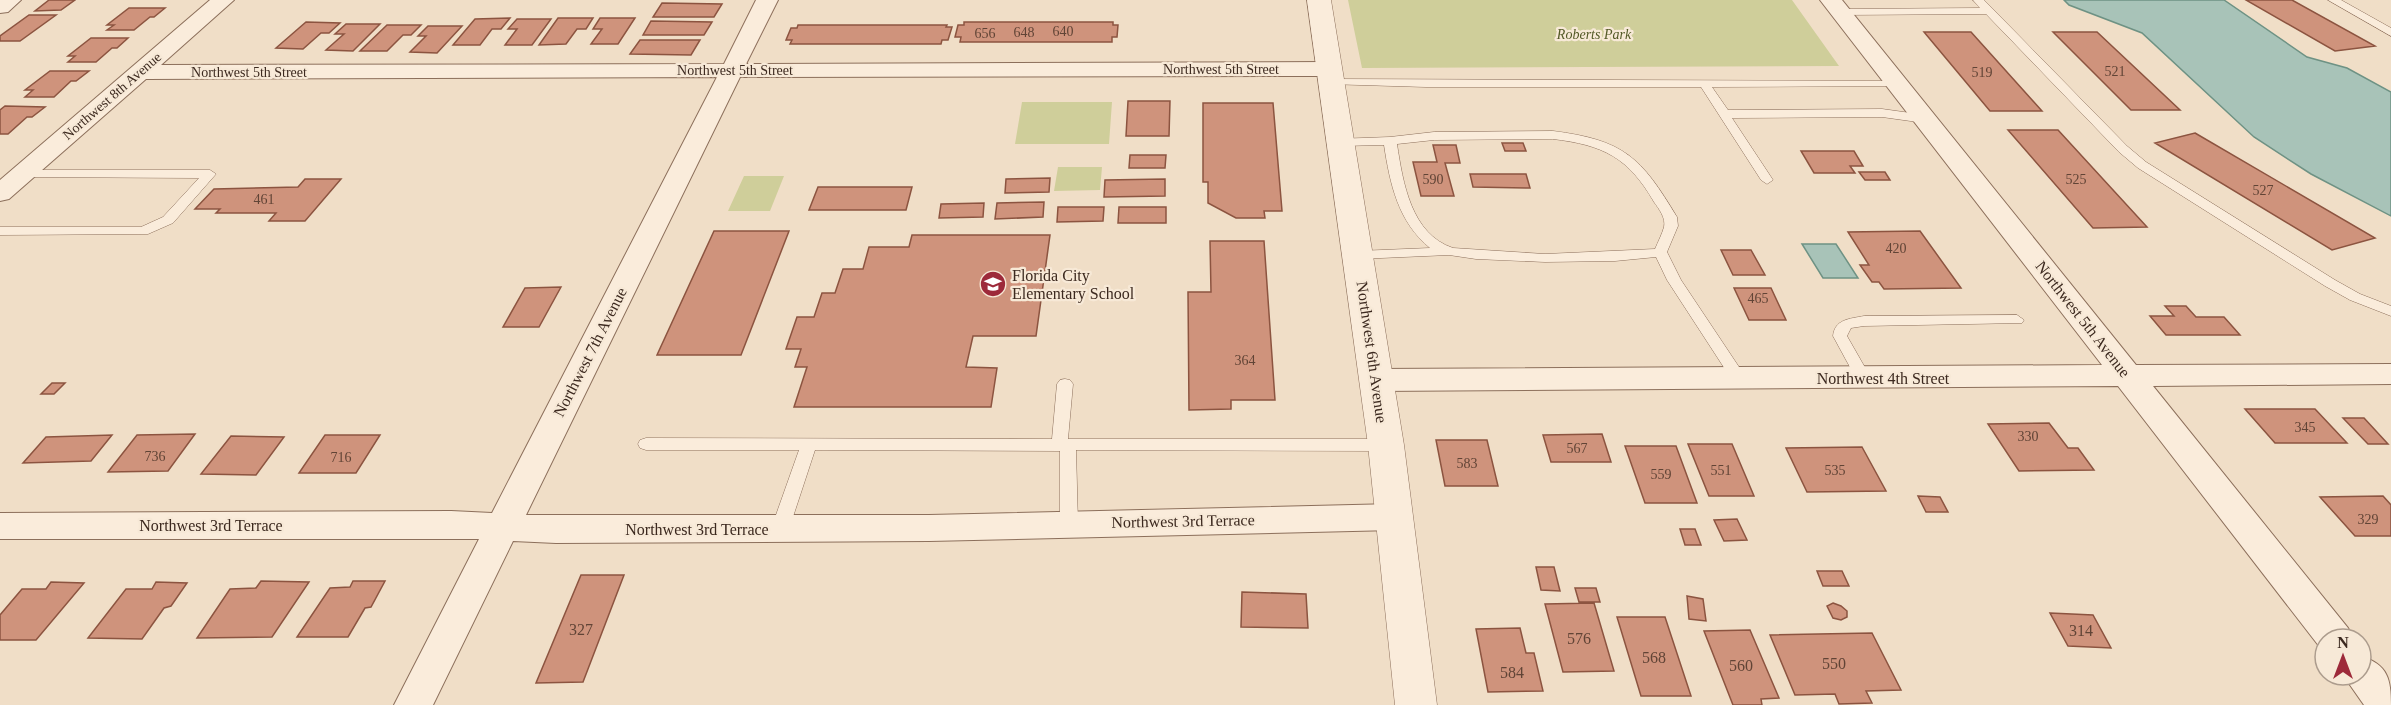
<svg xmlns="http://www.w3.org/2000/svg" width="2391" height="705" viewBox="0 0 2391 705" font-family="Georgia,serif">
<rect width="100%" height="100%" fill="#f0dec7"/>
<path fill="#cfce9a" d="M1348 0H1792L1839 66 1362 68Z
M1022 102H1112L1109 144H1015Z
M1058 167H1102L1100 190 1054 191Z
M744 176H784L770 211H728Z"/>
<path fill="#a8c3b8" stroke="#6e9284" stroke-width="1.5" d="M2064 0H2224L2307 57 2347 68 2391 92V216L2311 174 2254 137 2142 33 2069 5Z
M1802 244H1836L1858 278H1823Z"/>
<path fill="#cf937c" stroke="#8c5440" stroke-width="1.5" d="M49 0H75L61 10 35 11Z
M2246 0H2292L2375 46 2335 51Z
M662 3 722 4 714 17H653Z
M129 8H165L154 17H150L134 30H107L114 25H107Z
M29 15H56L20 41H0V36Z
M510 18 501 29H492L480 45H453L475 19Z
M558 18H593L586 29H577L566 44 539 45Z
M600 18H635L618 44H591L602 29H593Z
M517 19H551L532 45H505L517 29H508Z
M651 21 712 22 704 35H643Z
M306 22 340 23 329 33H321L303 49 276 48Z
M964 22H1113V25H1118L1117 37H1112V42H960L961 37H955L958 25H964Z
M346 24H380L353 51 326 50 344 34H335Z
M387 25H421L411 35H403L387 51H360Z
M798 25H947L946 27H952L948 40H942L941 44H790L792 40H786L791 28H797Z
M428 26H462L437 53 410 52 426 36H418Z
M1924 32H1971L2042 111H1990Z
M2053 32H2097L2180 110H2131Z
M91 38H128L117 48H112L96 62H68L75 56H68Z
M640 40H700L691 55 630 54Z
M50 71H89L76 81H71L54 97H25L33 90H25Z
M1128 101H1170L1169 136H1126Z
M1203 103H1273L1282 211H1264L1265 218H1236L1208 203V182H1203Z
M5 106 45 107 32 117H27L8 134H0V110Z
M2008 130H2058L2147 227 2093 228Z
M2195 133 2375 238 2332 250 2155 143Z
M1502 143H1523L1526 151H1505Z
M1433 145H1456L1460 163H1445L1454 196H1421L1413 162H1437Z
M1801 151H1854L1863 166H1850L1855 173H1814Z
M1130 155H1166L1165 168H1129Z
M1859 172H1885L1890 180H1865Z
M1470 174H1526L1530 188 1473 187Z
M1050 178 1049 192 1005 193 1006 179Z
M305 179H341L305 221H269L276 213H216L220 209H195L214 189 298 187Z
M1165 179V196L1104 197 1105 180Z
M818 187H912L906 210H809Z
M1044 202 1043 217 995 219 997 203Z
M984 203 983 217 939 218 941 204Z
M1058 207H1104L1103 221 1057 222Z
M1119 207H1166V223H1118Z
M714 231H789L741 355H657Z
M1920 231 1961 288 1884 289 1879 282H1872L1860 265H1869L1848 232Z
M912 235H1050L1036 336H973L966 367 997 368 991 407H794L807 367H795L801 349H786L797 317H814L822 293H835L843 269H863L869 247H909Z
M1210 241H1264L1275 400H1231V409L1189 410 1188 292H1211Z
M1721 250H1751L1765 275H1733Z
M561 287 539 327H503L525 288Z
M1734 288H1771L1786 320H1749Z
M2165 306H2186L2196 317H2224L2240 335H2166L2150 316H2174Z
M52 383H65L54 394H41Z
M2245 409H2315L2347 443H2275Z
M2343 418H2364L2388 444H2368Z
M2049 423 2068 448H2078L2094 470 2019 471 1988 424Z
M195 434 168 471 108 472 137 435Z
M1602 434 1611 462H1551L1543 435Z
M112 435 91 461 23 463 46 437Z
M325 435H380L356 473H299Z
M231 436 284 437 256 475 201 474Z
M1436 440H1487L1498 486H1445Z
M1688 444H1732L1754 496H1709Z
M1625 446H1676L1697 503H1645Z
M1862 447 1886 491 1807 492 1786 448Z
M1918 496 1940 497 1948 512H1926Z
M2383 496 2391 505V536H2355L2320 497Z
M1737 519 1747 540 1724 541 1714 520Z
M1680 529H1695L1701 545H1685Z
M1536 567H1554L1560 591 1541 590Z
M1817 571H1842L1849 586H1823Z
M581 575H624L583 682 536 683Z
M261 581 309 582 272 637 197 638 230 589 256 588Z
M353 581H385L371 607 365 608 348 637H297L330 588 350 587Z
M51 582 84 583 36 640H0V615L22 589H46Z
M156 582 187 583 171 606 164 608 142 639 88 638 126 589H152Z
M1575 588H1596L1600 602H1579Z
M1242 592 1306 594 1308 628 1241 627Z
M1687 596 1703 599 1706 621 1689 619Z
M1594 603 1614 671 1563 672 1545 604Z
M1833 603 1841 606 1847 611V617L1841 620 1833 618 1827 606Z
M2050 613 2093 615 2111 648 2068 646Z
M1617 617H1665L1691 696H1641Z
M1520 628 1526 653H1534L1543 691 1488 692 1476 629Z
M1750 630 1779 698 1761 699 1762 705H1733L1704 631Z
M1872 633 1901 690 1866 691 1872 703 1839 704 1835 694 1795 695 1770 635Z"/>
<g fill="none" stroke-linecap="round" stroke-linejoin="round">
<g stroke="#8c6f5b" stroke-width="1">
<path id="service" d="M1973 0H1984L2127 146 2146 162 2335 280 2360 294 2391 306V316L2350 300 2325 286 2138 168 2119 152 1986 14 1840 15 1835 12 1840 9 1980 8Z
M2328 0H2341L2391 28V36Z
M1331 79 1896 81 1902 84 1900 86 1712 87 1728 110 1882 109 1925 115 1931 119 1925 123 1882 117 1732 118 1773 180 1767 184 1761 180 1701 87H1426L1327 84V80Z
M1553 131C1624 140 1641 157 1677 217L1678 226 1667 252 1681 280 1747 379 1744 383H1734L1667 280 1656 257 1615 261 1545 262 1476 259 1449 255 1358 259 1351 255 1358 251 1430 248C1398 222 1390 184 1384 145L1340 146 1336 145 1334 142 1336 139 1390 137 1434 132ZM1553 139C1603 145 1628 157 1654 202 1659 209 1666 218 1664 227 1662 234 1658 242 1655 249L1545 254 1453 248C1411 234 1403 183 1397 144L1434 140Z
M21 170H210L216 174 173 223 148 234 0 235V227H141L163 217 199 178 16 177 15 174Z
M2017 315 2024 320 2022 323 1864 326 1851 328 1847 336 1871 378 1863 383 1858 382 1833 336C1835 319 1849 319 1864 316Z
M1065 379 1070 380 1073 384 1068 439H1386L1392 441 1394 445 1392 449 1386 451 1076 450 1078 524 1075 529 1069 531 1063 529 1060 524V451L815 450 789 529 786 534 780 536 774 534 771 529 799 450H646L640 448 638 444 640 440 646 438 1052 439 1057 384 1060 380Z"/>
</g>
<g stroke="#8c6f5b" stroke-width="2">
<path id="minor" d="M0 0H21L8 12 0 13Z
M210 0H234L161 65 724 64 756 0H778L746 64 1329 62 1337 64 1340 69 1337 74 1329 76 740 77 526 515H929L1394 504 1406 508 1411 517 1406 526 1394 530 929 541 556 543 513 541 433 705H394L479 539H0V513L451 511 492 513 717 77 146 79 9 199 0 201V180Z
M1820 0H1842L2136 365 2391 364V384L2153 386 2348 628 2354 639H2325V651L2322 650 2118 386 1376 391 1365 387 1361 380 1365 373 1376 369 2102 365Z
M2361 656C2388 665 2391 679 2391 705H2364L2343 675H2361Z"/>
</g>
<g stroke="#8c6f5b" stroke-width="1">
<path id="tertiary" d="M1307 0H1331L1404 445 1437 705H1395L1368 445Z"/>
</g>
<use href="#service" fill="#faecdb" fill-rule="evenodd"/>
<use href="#minor" fill="#faecdb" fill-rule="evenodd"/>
<use href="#tertiary" fill="#faecdb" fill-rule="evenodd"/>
</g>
<defs>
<g id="school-disc" transform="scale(1.35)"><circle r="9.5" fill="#9d2a3a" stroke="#f7e9d7"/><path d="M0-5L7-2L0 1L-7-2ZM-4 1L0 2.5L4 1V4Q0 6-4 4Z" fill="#fff"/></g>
</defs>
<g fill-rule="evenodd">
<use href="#school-disc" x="993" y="284"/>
</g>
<g text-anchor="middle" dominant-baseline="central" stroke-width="4.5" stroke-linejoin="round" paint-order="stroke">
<g font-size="14" fill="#614436">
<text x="1063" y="31">640</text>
<text x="1024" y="32">648</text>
<text x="985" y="33">656</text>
<text x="2115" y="71">521</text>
<text x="1982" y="72">519</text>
<text x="1433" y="179">590</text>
<text x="2076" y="179">525</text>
<text x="2263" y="190">527</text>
<text x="264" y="199">461</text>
<text x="1896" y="248">420</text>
<text x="1758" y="298">465</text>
<text x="1245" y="360">364</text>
<text x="2305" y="427">345</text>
<text x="2028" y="436">330</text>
<text x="1577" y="448">567</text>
<text x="155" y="456">736</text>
<text x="341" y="457">716</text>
<text x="1467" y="463">583</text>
<text x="1721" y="470">551</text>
<text x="1835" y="470">535</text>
<text x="1661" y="474">559</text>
<text x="2368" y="519">329</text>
</g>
<g font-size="14" font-style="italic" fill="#535926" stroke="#f7e9d7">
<text x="1594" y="34">Roberts Park</text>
</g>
<g font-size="14" fill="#3c291f" stroke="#f7e9d7">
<text x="1221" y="69">Northwest 5th Street</text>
<text x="735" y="70">Northwest 5th Street</text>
<text x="249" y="72">Northwest 5th Street</text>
<text transform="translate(112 96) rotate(-41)">Northwest 8th Avenue</text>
</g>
<g font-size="16" fill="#3c291f" stroke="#f7e9d7" text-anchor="start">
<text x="1012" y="275">Florida City<tspan x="1012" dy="18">Elementary School</tspan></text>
</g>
<g font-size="16" fill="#3c291f" stroke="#f7e9d7">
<text transform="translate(2083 319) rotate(52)">Northwest 5th Avenue</text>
<text transform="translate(590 352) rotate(-63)">Northwest 7th Avenue</text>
<text transform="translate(1372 352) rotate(82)">Northwest 6th Avenue</text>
<text x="1883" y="378">Northwest 4th Street</text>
<text transform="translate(1183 521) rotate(-1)">Northwest 3rd Terrace</text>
<text x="211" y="525">Northwest 3rd Terrace</text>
<text x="697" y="529">Northwest 3rd Terrace</text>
</g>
<g font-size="16" fill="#614436">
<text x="581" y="629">327</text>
<text x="2081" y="630">314</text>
<text x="1579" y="638">576</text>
<text x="1654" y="657">568</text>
<text x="1834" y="663">550</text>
<text x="1741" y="665">560</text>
<text x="1512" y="672">584</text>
</g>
</g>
<g transform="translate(2343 657)"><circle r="28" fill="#f7e9d7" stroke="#ac9c8d" stroke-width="1.5"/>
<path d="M0-4.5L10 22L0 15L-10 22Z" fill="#9d2a3a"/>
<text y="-9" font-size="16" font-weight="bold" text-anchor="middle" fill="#3c291f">N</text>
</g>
</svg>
